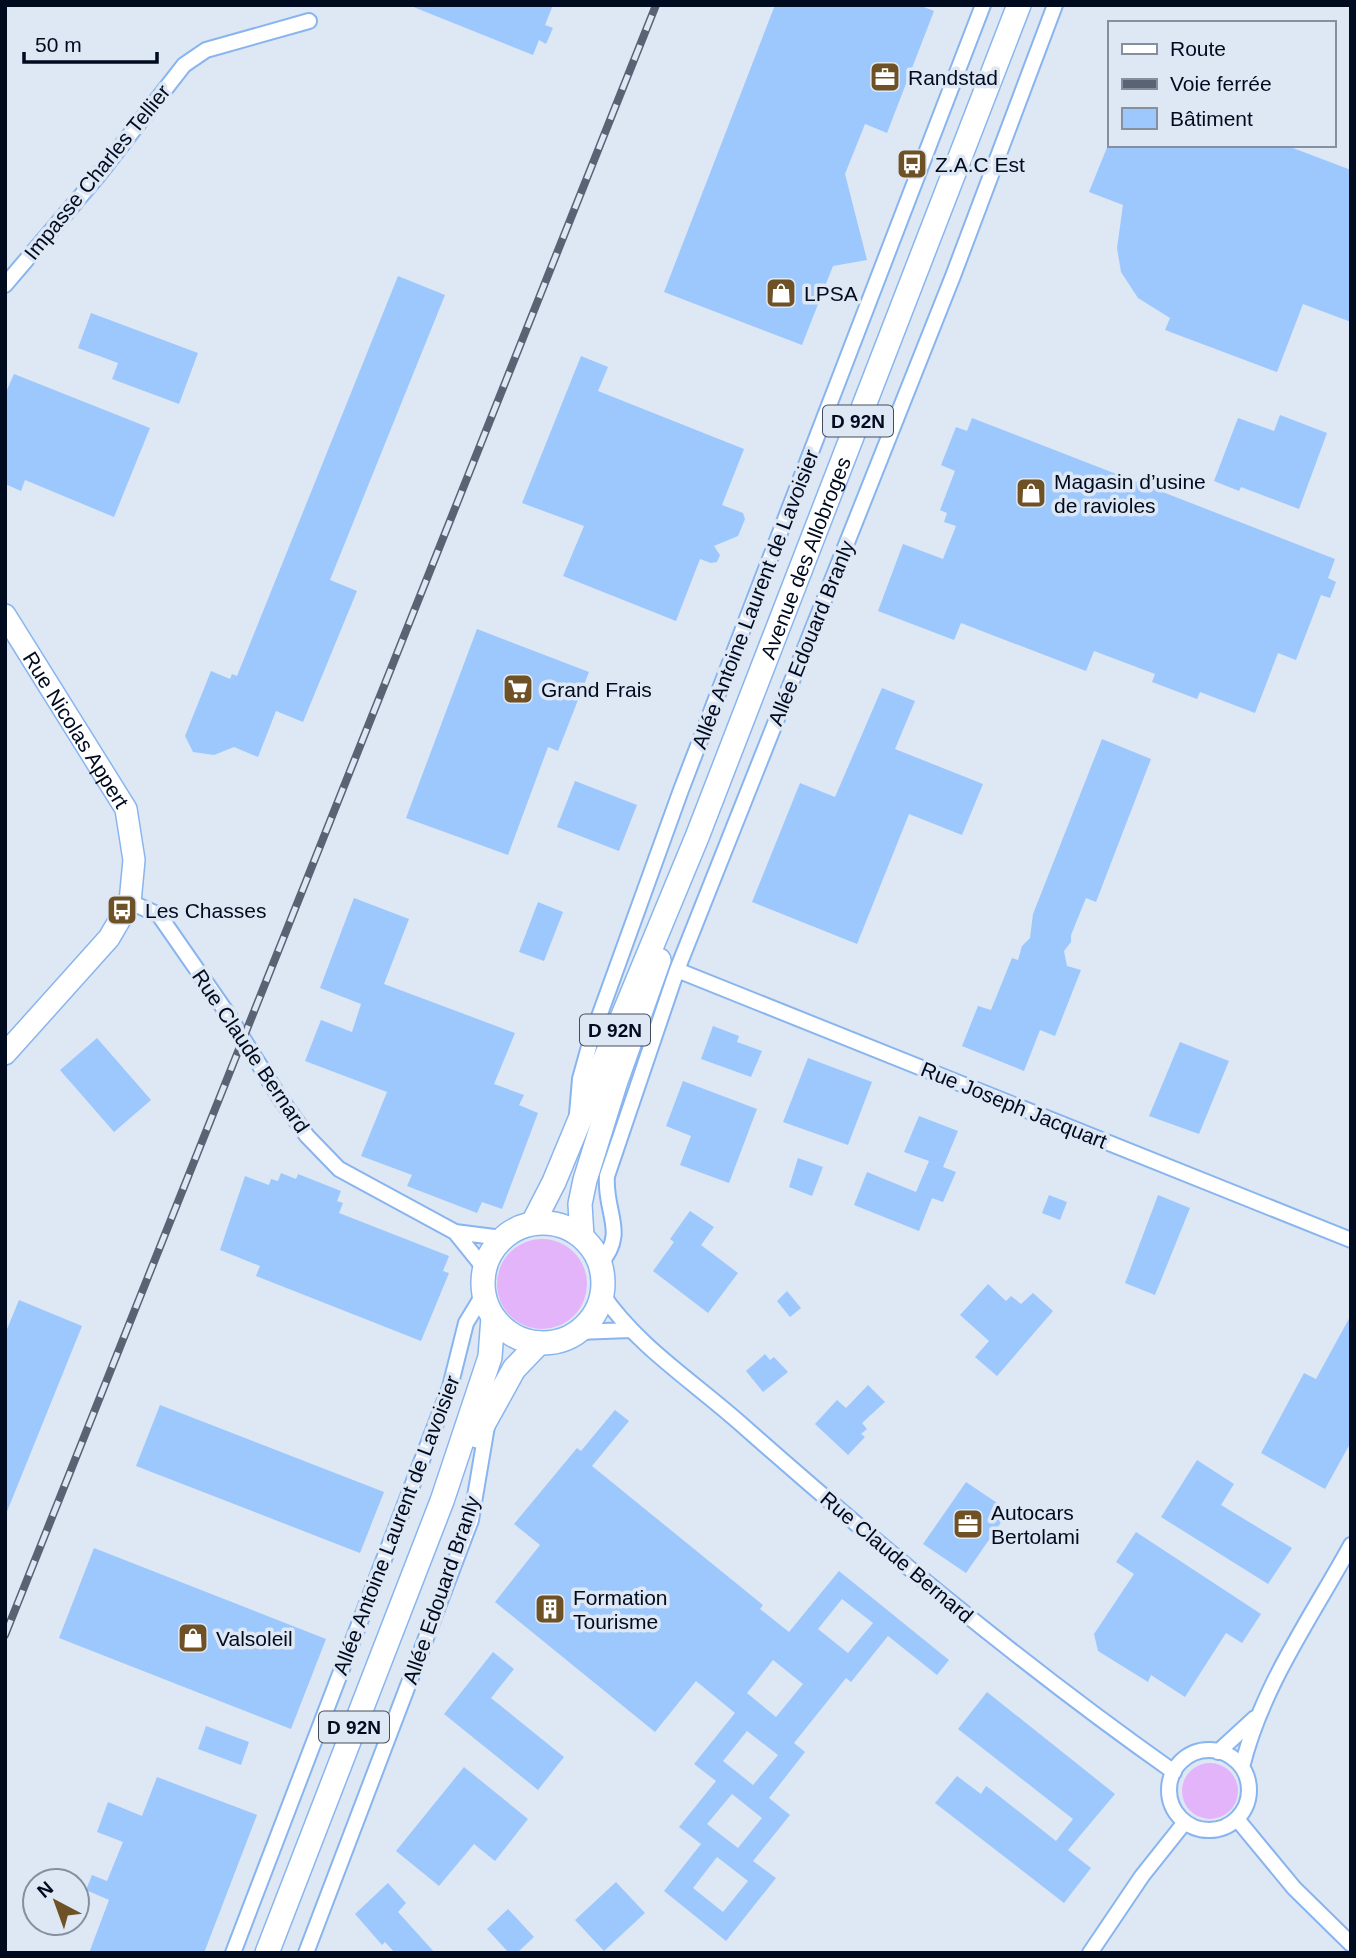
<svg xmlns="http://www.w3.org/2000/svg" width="1356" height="1958" viewBox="0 0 1356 1958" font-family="Arial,sans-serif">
<rect width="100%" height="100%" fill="#dee7f4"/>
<path fill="#e4b4fb" d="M497 1284a45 45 0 1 1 90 0a45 45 0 1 1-90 0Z
M1182 1791a28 28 0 1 1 56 0a28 28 0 1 1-56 0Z"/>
<path fill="#9dc8fe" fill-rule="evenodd" d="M553 5 545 25 553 28 546 44 539 40 533 55 411 6Z
M775 5H919L934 11 887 133 865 124 845 174 867 260 833 266 802 345 664 292Z
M1108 145H1285L1351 170V322L1303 304 1277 372 1165 330 1170 318 1138 298 1121 272 1117 248 1123 205 1089 192Z
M398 276 445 295 330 580 357 591 303 722 276 711 258 757 234 747 214 755 193 752 185 736 211 671 230 679 232 674 237 676Z
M91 313 198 353 179 404 112 379 118 363 78 348Z
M581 356 608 367 598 391 744 449 722 505 743 513 745 519 738 536 714 546 720 555 717 562 711 563 700 559 676 621 563 576 584 526 522 503Z
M14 374 150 428 114 517 25 480 21 491 5 484V394Z
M1280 415 1327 433 1299 509 1241 487 1239 491 1214 481 1238 418 1274 431Z
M972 418 1335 559 1328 578 1336 582 1330 598 1321 595 1296 660 1278 653 1255 713 1200 692 1197 699 1152 682 1155 674 1094 651 1086 671 961 623 954 640 878 611 903 544 943 559 956 526 944 522 947 513 940 510 955 471 941 465 956 427 967 431Z
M477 629 589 672 558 751 548 747 508 855 406 818Z
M882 688 915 701 895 749 983 784 962 835 909 814 857 944 752 902 800 783 835 797Z
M1102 739 1151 759 1096 902 1086 898 1071 935V942L1064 951 1067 966 1081 970 1055 1036 1040 1030 1024 1071 962 1046 978 1006 991 1010 1012 958 1018 960 1022 946 1030 938 1033 914Z
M575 781 637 805 619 851 557 827Z
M354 898 409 919 384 984 515 1033 494 1084 524 1095 519 1105 538 1113 502 1209 482 1202 477 1213 407 1186 412 1175 361 1156 387 1092 305 1061 321 1020 352 1032 361 1004 320 988Z
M538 902 563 912 544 961 519 952Z
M713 1026 739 1036 737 1042 762 1051 751 1077 701 1059Z
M97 1038 151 1100 114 1132 60 1070Z
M1180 1042 1229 1061 1199 1134 1149 1116Z
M808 1058 872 1082 848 1145 783 1122Z
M683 1081 757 1109 729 1183 680 1165 691 1136 666 1126Z
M919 1116 958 1131 943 1167 956 1172 943 1202 932 1198 919 1231 854 1205 867 1172 916 1192 929 1161 904 1152Z
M798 1158 823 1167 812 1196 789 1187Z
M281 1173 296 1179 298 1174 341 1191 337 1201 343 1203 339 1213 449 1256 443 1271 449 1273 421 1341 256 1276 260 1266 220 1250 245 1176 269 1185 271 1179 278 1181Z
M1049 1195 1067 1202 1060 1220 1042 1213Z
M1158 1195 1190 1208 1155 1295 1125 1283Z
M690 1211 714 1227 701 1245 738 1273 708 1313 653 1271 674 1242 670 1239Z
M988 1284 1006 1301 1011 1296 1021 1304 1033 1293 1053 1311 997 1376 975 1357 989 1341 960 1315Z
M787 1291 801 1308 790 1317 777 1301Z
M19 1300 82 1326 6 1514 5 1334Z
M1351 1315V1442L1325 1489 1261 1453 1304 1373 1316 1379Z
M765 1354 770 1360 774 1357 788 1372 763 1392 746 1371Z
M868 1385 885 1402 862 1423 867 1429 861 1434 865 1437 848 1455 815 1424 837 1400 846 1408Z
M160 1405 384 1492 360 1553 136 1466Z
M615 1410 629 1421 592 1466 763 1605 760 1609 789 1632 839 1571 949 1660 937 1675 888 1636 851 1682 846 1678 794 1743 805 1752 769 1798 790 1815 753 1861 776 1878 726 1941 664 1891 701 1844 679 1827 716 1781 694 1764 735 1713 696 1681 655 1732 495 1602 540 1545 514 1524 577 1448 581 1451ZM842 1599 873 1623 848 1653 818 1629ZM773 1660 803 1684 776 1717 747 1693ZM747 1731 778 1755 753 1785 723 1761ZM732 1794 762 1818 738 1848 707 1824ZM717 1857 748 1881 723 1912 693 1888Z
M1197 1460 1234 1484 1221 1505 1292 1548 1268 1584 1161 1517Z
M966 1482 1009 1511 966 1573 923 1544Z
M1136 1532 1261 1614 1242 1643 1226 1633 1185 1697 1151 1675 1148 1682 1098 1651 1094 1634 1134 1574 1116 1562Z
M94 1548 326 1639 291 1729 59 1638Z
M493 1652 514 1669 491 1698 564 1757 538 1790 444 1714Z
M987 1692 1115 1794 1068 1850 1091 1868 1064 1903 935 1803 957 1776 981 1794 986 1786 989 1788 1056 1841 1073 1819 958 1729Z
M206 1726 249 1742 241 1765 198 1749Z
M464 1767 528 1819 495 1861 474 1844 439 1886 396 1851Z
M157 1777 257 1815 204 1953H89L109 1900 86 1890 92 1875 107 1881 123 1842 97 1832 108 1802 142 1816Z
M616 1882 645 1913 604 1951 575 1920Z
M388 1883 406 1903 398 1912 435 1953H395L385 1942 382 1945 355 1914Z
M508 1909 534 1937 517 1953H509L487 1929Z"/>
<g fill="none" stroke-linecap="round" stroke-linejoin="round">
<g stroke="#88b5ef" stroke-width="18">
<path id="street" d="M5 285 97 177 184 65 206 50 309 21
M130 902 159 915 227 1013 280 1098 307 1136 339 1169 455 1232 502 1238
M677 970 1351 1240
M577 1114 580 1079 592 1036 681 790 983 5
M455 1232 484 1268
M600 1264C628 1232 604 1213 607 1176L677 970 953 276 1055 5
M602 1294C637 1346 694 1382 741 1424 880 1547 1022 1665 1174 1772
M578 1332 630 1330
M1169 1790a40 40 0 1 1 80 0a40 40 0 1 1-80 0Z
M1218 1752 1255 1718
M1242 1767C1262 1686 1311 1618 1351 1545
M1237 1819 1294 1888 1351 1944
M233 1953 450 1387 466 1323 483 1295
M306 1953 471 1520 487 1426
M1090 1953 1142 1876 1185 1822"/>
</g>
<g stroke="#88b5ef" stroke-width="24">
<g id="secondary">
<path id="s1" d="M5 615 126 809 134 860 130 902 109 938 5 1054"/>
</g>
</g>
<g stroke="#88b5ef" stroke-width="26">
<g id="primary">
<circle cx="543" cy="1283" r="60"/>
<path id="s2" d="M533 1223 554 1182 697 837 1019 5"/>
<path d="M582 1237 580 1204 585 1180 615 1084 659 960"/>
<path d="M477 1436 514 1369 539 1343"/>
<path d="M267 1953 442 1501 490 1357 493 1317"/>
</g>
</g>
<use href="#street" stroke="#fff" stroke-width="14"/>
<use href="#secondary" stroke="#fff" stroke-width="21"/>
<use href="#primary" stroke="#fff" stroke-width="23"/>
<g stroke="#596374" stroke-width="8">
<path id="rail" d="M5 1635 656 5"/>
</g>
<use href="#rail" stroke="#dee7f4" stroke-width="5" stroke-dasharray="16" stroke-linecap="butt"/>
</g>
<defs>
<g id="office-square" transform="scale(1.575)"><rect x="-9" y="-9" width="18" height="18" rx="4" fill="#6f5126" stroke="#dee7f4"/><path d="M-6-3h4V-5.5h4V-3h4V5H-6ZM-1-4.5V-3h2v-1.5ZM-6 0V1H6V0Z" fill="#fff"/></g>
<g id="bus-square" transform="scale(1.575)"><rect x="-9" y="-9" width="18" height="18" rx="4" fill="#6f5126" stroke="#dee7f4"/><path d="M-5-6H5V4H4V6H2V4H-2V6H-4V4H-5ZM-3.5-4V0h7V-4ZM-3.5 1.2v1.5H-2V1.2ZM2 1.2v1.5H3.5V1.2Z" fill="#fff"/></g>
<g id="shop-square" transform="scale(1.575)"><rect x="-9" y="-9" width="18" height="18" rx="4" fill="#6f5126" stroke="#dee7f4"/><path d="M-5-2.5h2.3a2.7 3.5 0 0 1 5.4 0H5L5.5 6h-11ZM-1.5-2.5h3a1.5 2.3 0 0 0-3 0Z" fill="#fff"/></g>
<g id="supermarket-square" transform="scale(1.575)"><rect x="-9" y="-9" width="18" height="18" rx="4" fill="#6f5126" stroke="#dee7f4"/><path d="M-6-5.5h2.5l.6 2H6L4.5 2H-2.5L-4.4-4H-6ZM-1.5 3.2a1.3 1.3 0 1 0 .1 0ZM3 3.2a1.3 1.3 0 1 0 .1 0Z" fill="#fff"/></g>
<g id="building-square" transform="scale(1.575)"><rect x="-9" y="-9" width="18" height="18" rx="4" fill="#6f5126" stroke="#dee7f4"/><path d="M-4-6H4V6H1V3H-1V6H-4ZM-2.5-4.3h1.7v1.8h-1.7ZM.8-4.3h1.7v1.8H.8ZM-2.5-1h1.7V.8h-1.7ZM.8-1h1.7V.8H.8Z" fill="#fff"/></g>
</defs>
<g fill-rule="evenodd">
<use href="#office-square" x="885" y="77"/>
<use href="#bus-square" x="912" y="164"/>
<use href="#shop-square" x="781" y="293"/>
<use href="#shop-square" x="1031" y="493"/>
<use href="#supermarket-square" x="518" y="689"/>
<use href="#bus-square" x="122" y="910"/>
<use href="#office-square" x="968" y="1524"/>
<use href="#building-square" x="550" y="1609"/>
<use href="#shop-square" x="193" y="1638"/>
</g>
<g text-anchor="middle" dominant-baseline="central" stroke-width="7" stroke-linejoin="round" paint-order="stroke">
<g fill="#dee7f4" stroke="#434d5f" stroke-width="2">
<rect x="823" y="405.5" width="70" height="31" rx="5"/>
<rect x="580" y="1014.5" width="70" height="31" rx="5"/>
<rect x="319" y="1711.5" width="70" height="31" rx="5"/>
</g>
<g font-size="19" font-weight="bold" fill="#000b1f">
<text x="858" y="421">D 92N</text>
<text x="615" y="1030">D 92N</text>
<text x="354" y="1727">D 92N</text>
</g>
<g font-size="21" fill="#000b1f" stroke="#dee7f4" text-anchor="start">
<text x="908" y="77">Randstad</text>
<text x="935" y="164">Z.A.C Est</text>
<text x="804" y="293">LPSA</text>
<text x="1054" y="481">Magasin d’usine<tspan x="1054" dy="24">de ravioles</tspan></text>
<text x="541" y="689">Grand Frais</text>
<text x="145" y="910">Les Chasses</text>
<text x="991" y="1512">Autocars<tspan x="991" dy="24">Bertolami</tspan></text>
<text x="573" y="1597">Formation<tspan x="573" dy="24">Tourisme</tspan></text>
<text x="216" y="1638">Valsoleil</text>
</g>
<g font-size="21" fill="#000b1f" stroke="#dee7f4">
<text transform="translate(97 172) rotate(-51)">Impasse Charles Tellier</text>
<text stroke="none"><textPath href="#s2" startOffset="719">Avenue des Allobroges</textPath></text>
<text transform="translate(755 599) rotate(-69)">Allée Antoine Laurent de Lavoisier</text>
<text transform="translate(811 633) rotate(-68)">Allée Edouard Branly</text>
<text stroke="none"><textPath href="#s1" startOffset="135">Rue Nicolas Appert</textPath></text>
<text transform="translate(251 1051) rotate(56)">Rue Claude Bernard</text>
<text transform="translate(1014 1105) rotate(22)">Rue Joseph Jacquart</text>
<text transform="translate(396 1525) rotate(-69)">Allée Antoine Laurent de Lavoisier</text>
<text transform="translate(897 1557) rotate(40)">Rue Claude Bernard</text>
<text transform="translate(441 1590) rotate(-71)">Allée Edouard Branly</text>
</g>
</g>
<rect width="1356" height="1958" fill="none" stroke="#000b1f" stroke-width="14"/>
<rect x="1108" y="21" width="228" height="126" fill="#dee7f4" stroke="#858f9f" stroke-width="2"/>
<rect x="1122" y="44" width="35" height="10" fill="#ffffff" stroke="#858f9f" stroke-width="2"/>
<text x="1170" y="56" font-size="21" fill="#000b1f">Route</text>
<rect x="1122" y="79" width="35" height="10" fill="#596374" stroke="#858f9f" stroke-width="2"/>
<text x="1170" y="91" font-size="21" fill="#000b1f">Voie ferrée</text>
<rect x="1122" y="108" width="35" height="21" fill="#9dc8fe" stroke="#858f9f" stroke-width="2"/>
<text x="1170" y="126" font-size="21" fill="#000b1f">Bâtiment</text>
<g transform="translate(56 1902) rotate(319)"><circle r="33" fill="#dee7f4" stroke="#858f9f" stroke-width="2"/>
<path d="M0-5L12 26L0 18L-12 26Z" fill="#6f5126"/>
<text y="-10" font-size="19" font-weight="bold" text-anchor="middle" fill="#000b1f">N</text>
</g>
<path d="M24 52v10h133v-10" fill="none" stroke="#000b1f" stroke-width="3.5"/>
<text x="35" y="52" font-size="21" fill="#000b1f" stroke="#dee7f4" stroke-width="5" paint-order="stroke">50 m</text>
</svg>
